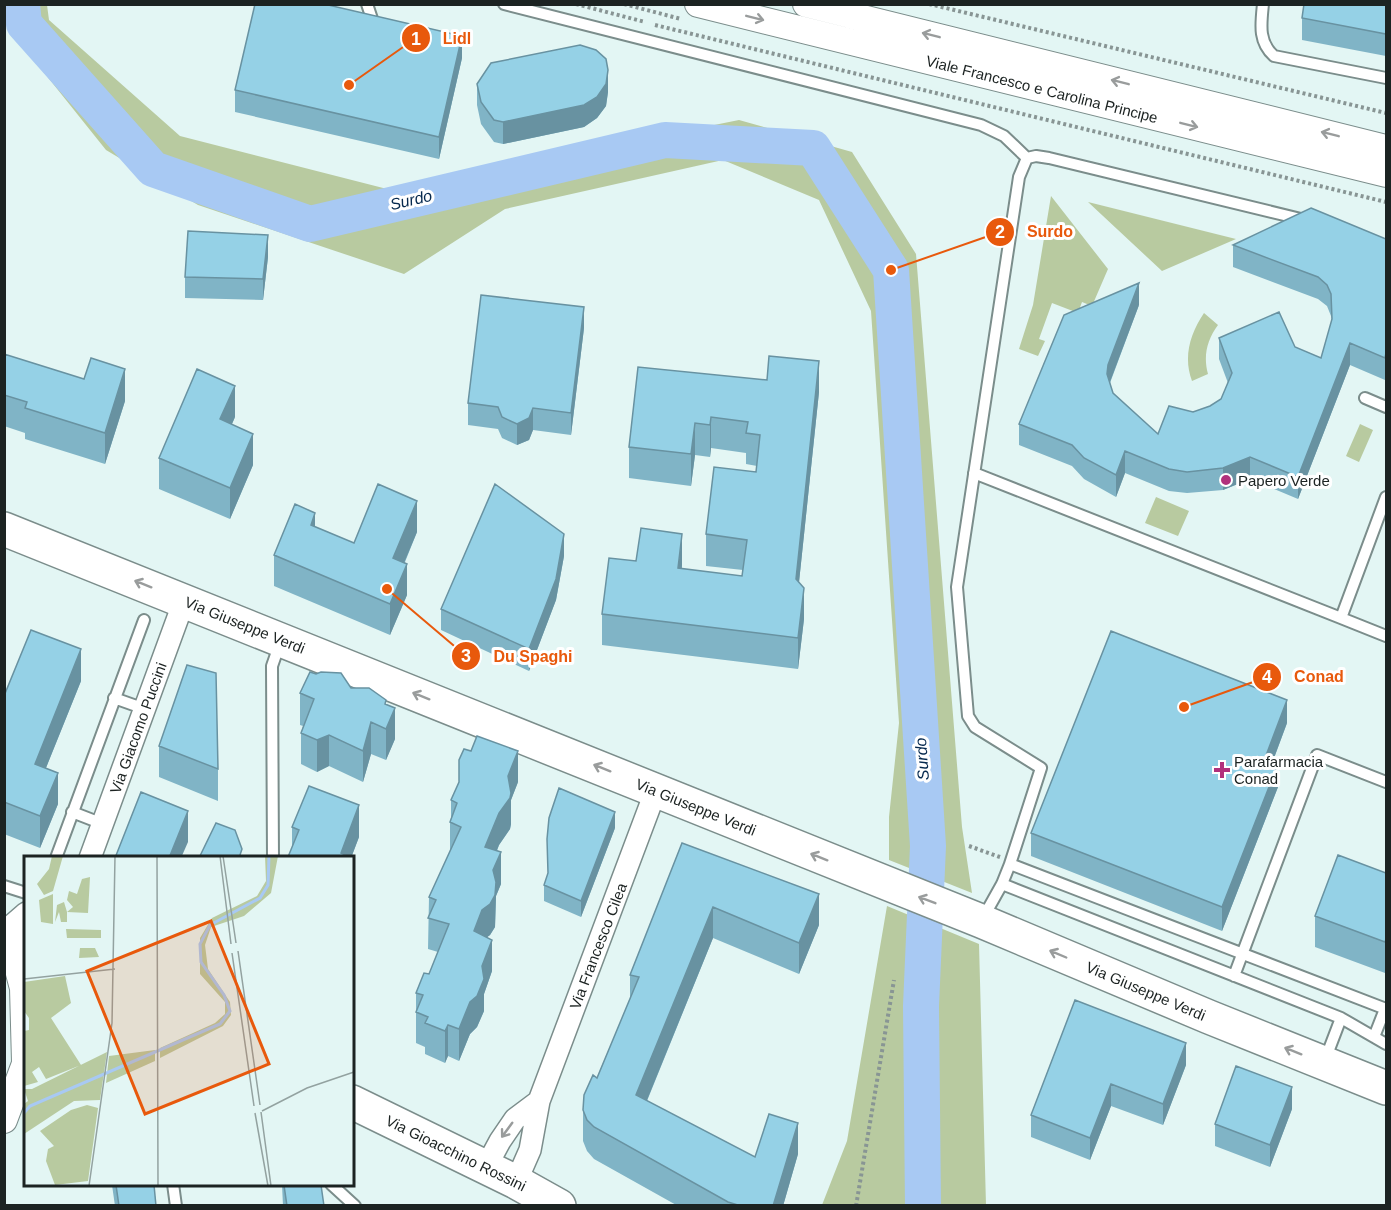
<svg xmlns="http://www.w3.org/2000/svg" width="1391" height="1210" viewBox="0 0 1391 1210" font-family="Arial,sans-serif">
<rect width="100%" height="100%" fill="#e3f6f4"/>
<path fill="#b8caa0" d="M4 5H47L49 20 180 136 391 190 739 120 852 152 916 254 962 827 972 893 889 860V817L899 723 871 311 819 200 723 160 505 209 404 274 198 205 106 150 26 50 5 18Z
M1051 196 1108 269 1092 306 1082 302 1078 313 1052 303 1039 339 1045 341 1038 356 1019 349 1033 305Z
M1088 202 1236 239 1162 271Z
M1204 313 1218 325C1207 340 1203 356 1208 374L1192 381C1183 357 1190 334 1204 313Z
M1360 424 1373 430 1359 462 1346 456Z
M1156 497 1189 511 1178 536 1145 523Z
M887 906 979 944 986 1205H822L847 1141Z"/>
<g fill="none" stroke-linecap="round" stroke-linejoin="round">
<path stroke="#a8c9f3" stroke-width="36" d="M22 4 24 24 153 169 310 224 665 140 813 148 891 270 928 846 921 1006 923 1206"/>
<g stroke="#7b8d8b" stroke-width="14">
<path id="service" d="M367 4 373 22
M504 4 981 125 1004 136 1027 158
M1263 4C1261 24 1258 42 1274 56L1386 78
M1305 220 1049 158 1036 156 1027 158 1019 177 957 587 968 716 975 727 1041 768 1010 864 1386 1009
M1365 398 1386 407
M974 473 1341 618 1386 497
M1341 618 1386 636
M114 698 145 709
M72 812 103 824
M56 858 144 620
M273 858 272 666 280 643
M1002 884 1341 1018 1386 1044
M4 886 26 893
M983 918 1002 884 1010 864
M1234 976 1317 755 1386 782
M1374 1037 1385 1009
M1325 1060 1341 1018
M173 1184 176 1206
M331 1184 355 1206"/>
</g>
<g stroke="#7b8d8b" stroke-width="24">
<path id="minor" d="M90 858 184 601
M4 939 11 926 26 913
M486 1167 500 1141 515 1119 539 1101
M516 1182 530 1150 539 1101 656 790"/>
</g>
<g stroke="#7b8d8b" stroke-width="28">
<path id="tertiary" d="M698 4 1386 174
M806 4 1386 148
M4 941 7 952 16 962 23 988 25 1062
M4 1120 26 1061"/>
</g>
<g stroke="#7b8d8b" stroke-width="36">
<path id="primary" d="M4 529 981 921 1209 1017 1386 1088
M4 940 26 948
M352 1102 516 1182 559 1206"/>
</g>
<path stroke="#889594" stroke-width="4" stroke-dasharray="3 3" stroke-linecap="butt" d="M576 4 645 22
M624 4 681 19
M929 4 1386 113
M655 25 1386 202
M969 846 1000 857
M856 1206 894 980"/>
<use href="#service" stroke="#fff" stroke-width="10"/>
<use href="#minor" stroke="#fff" stroke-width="21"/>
<use href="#tertiary" stroke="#fff" stroke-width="26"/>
<use href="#primary" stroke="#fff" stroke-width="33"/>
</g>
<path fill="#80b4c6" d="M1386 4V56L1302 40V18Z
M462 58 439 159 235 112V90Z
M477 84 608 92 606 106 597 118 584 127 503 144 494 142 481 124 477 105Z
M1386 239 1385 380 1350 365 1298 499 1250 479 1223 490 1187 493 1169 491 1125 473 1116 497 1084 479 1072 466 1019 445V424L1139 305 1110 383 1113 393 1158 434 1193 412 1210 406 1221 399 1228 383 1219 359V338L1295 347 1321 358 1332 320 1331 316 1327 306 1318 299 1233 267V245Z
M268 257 263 300 185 298V277Z
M584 328 571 435 533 430 529 440 517 445 502 438 498 429 468 425V403Z
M4 354 125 401 105 464 25 439V433L4 426Z
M638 367 819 392 799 582 804 619 798 669 602 645V614L636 561 682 565V569L742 576 743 570 706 566V534L756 472 757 466 746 464V453L711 448 710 457 695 455 691 486 629 478V447Z
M235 417 232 424 253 465 230 519 159 489V458Z
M315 527 354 543 417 532 405 562 407 595 390 635 274 586V555Z
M564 556 556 600 529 671 441 630V609Z
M81 681 46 768 58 804 40 848 4 834V696Z
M351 688 386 704 395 739 386 760 371 754 363 782 329 766 317 772 301 764V733L303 726 300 725V693Z
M1287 723 1273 761 1278 787 1222 931 1031 856V833Z
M159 746 218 769V801L159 777Z
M518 782 511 800V824L510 829 499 845 497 851 501 884 496 896 495 927 490 935 487 937 492 971 484 994V1011L477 1027 470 1034 459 1061 448 1056 445 1063 425 1054V1047L416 1043V993L429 974 438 952 428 949 429 897 450 852V822L451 818V800Z
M292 827 359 837 351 858H288L292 849Z
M615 828 581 917 544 901V885Z
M682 843 819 925 799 974 713 938 647 1101 755 1157 798 1154 783 1206H678L594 1159 587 1151 583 1141V1110L630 1000V975Z
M1386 873 1385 973 1315 947V916Z
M1075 1000 1186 1065 1163 1125 1111 1106 1090 1160 1031 1137V1115Z
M1292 1109 1270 1167 1215 1146V1124Z
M112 1185H154L156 1206H115Z
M282 1185H321L324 1206H283Z"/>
<path fill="#6892a1" d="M462 36V58L439 159V137Z
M608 70V92L606 106 597 118 584 127 503 144V122Z
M268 235V257L263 300V279Z
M1139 283V305L1108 387 1107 374 1108 365Z
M584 307V328L571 435V413Z
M1350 343V365L1298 499V477Z
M1386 353V375L1385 380V358Z
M819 361V392L796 611V579Z
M125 369V401L105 464V433Z
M235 386V417L220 451V419Z
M533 408V430L529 440 517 445V424Z
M711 417V448L710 457V425Z
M695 423V455L691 486V454Z
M253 434V465L230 519V488Z
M1125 451V473L1116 497V475Z
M1250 457V479L1223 490V468Z
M417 501V532L393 589V558Z
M315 513V544L311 525Z
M564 534V556L556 600 529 671V649Z
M682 534V565L678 599V568Z
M407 564V595L390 635V604Z
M804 588V619L798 669V638Z
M81 649V681L35 795V764Z
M1287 700V723L1265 782V758Z
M395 708V739L386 760V729Z
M371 722V754L363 782V751Z
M329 735V766L317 772V740Z
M518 751V782L511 800V824L510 829 499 845 485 878V847L508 776Z
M1278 764V787L1222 931V907Z
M58 773V804L40 848V816Z
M359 805V837L351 858H341V853Z
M188 811V842L181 858H169Z
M615 812V828L581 917V901Z
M501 852V884L496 896 495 927 490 935 482 941 474 931 482 910 493 870Z
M819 894V925L799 974V943Z
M713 907V938L636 1127V1095Z
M1386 939V970L1385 973V942Z
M492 940V971L484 994V1011L477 1027 470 1034 459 1061V1029L470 1002 482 966Z
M448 1025V1056L445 1063V1031Z
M1186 1043V1065L1163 1125V1104Z
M1111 1084V1106L1090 1160V1138Z
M1292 1087V1109L1270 1167V1145Z
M798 1123V1154L783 1206H773Z"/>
<path fill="#95d1e6" stroke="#6892a1" stroke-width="1.5" d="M255 4H324L462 36 439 137 235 90Z
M1304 4H1386V34L1302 18Z
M580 45 596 50 606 59 608 70 606 84 597 97 584 105 503 122 494 120 481 102 477 84 491 63Z
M1311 208 1386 239V353L1385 358 1350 343 1298 477 1250 457 1223 468 1187 472 1169 469 1125 451 1116 475 1084 458 1072 445 1019 424 1064 315 1139 283 1108 365 1107 374 1113 393 1158 434 1169 406 1193 412 1210 406 1221 399 1232 373 1219 338 1279 312 1295 347 1321 358 1332 319 1331 294 1327 285 1318 277 1233 245Z
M188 231 268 235 263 279 185 277Z
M481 295 584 307 571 413 533 408 529 418 517 424 502 417 498 407 468 403Z
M4 354 84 379 91 358 125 369 105 433 25 408 27 402 4 395Z
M769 356 819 361 796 579 804 588 798 638 602 614 609 558 636 561 641 528 682 534 678 568 742 576 747 540 706 534 714 467 756 472 760 435 746 433 748 422 711 417 710 425 695 423 691 454 629 447 638 367 767 380Z
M197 369 235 386 220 419 253 434 230 488 159 458Z
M378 484 417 501 393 558 407 564 390 604 274 555 295 504 315 513 311 525 354 543Z
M495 484 564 534 556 579 529 649 441 609Z
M31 630 81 649 35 764 58 773 40 816 4 802V696Z
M1111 631 1287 700 1265 758 1278 764 1222 907 1031 833Z
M187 665 216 673 218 769 159 746Z
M310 672 316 674 321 672 341 673 351 688H369L386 700 385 704 395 708 386 729 371 722 363 751 329 735 317 740 301 733 314 699 300 693Z
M477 736 518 751 508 776 511 793 510 798 499 813 485 847 501 852 493 870 496 882 495 895 490 904 482 910 474 931 492 940 482 966 484 979 477 996 470 1002 459 1029 448 1025 445 1031 425 1023 428 1017 416 1012 423 995 416 993 424 973 429 974 449 924 428 918 436 900 429 897 461 827 450 822 457 803 451 800 459 782V760L464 749 471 751Z
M309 786 359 805 341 853 350 857V858L288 857 299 830 292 827Z
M559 788 615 812 581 901 544 885 548 873 547 839 549 818Z
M141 792 188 811 169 858H115Z
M216 823 235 830 242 849 239 858H199Z
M682 843 819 894 799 943 713 907 636 1095 755 1157 769 1114 798 1123 773 1206H741L728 1202 594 1127 587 1120 583 1110 584 1095 593 1075 597 1078 639 977 630 975Z
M1338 855 1386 873V939L1385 942 1315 916Z
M1075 1000 1186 1043 1163 1104 1111 1084 1090 1138 1031 1115Z
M1236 1066 1292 1087 1270 1145 1215 1124Z
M116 1185H154L156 1206H119Z
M284 1185H321L324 1206H287Z"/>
<defs><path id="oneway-shaft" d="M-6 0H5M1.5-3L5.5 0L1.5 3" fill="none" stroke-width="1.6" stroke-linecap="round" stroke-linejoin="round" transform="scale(1.5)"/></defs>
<g stroke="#999c9c">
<use href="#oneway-shaft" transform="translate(755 18) rotate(14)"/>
<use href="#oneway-shaft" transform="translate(931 35) rotate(-166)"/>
<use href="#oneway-shaft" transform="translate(1120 82) rotate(-166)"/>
<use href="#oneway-shaft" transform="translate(1189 125) rotate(14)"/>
<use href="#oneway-shaft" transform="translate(1330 134) rotate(-166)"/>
<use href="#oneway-shaft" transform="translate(143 584) rotate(-158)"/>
<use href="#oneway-shaft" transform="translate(421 696) rotate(-158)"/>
<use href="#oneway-shaft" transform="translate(602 768) rotate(-158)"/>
<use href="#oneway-shaft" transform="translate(819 857) rotate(-158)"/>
<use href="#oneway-shaft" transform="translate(927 900) rotate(-159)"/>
<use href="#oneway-shaft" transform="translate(1058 954) rotate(-157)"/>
<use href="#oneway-shaft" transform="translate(1293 1051) rotate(-158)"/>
<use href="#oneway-shaft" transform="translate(507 1130) rotate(126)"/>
</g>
<g fill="#b1317c" stroke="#fff" stroke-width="2">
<circle cx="1226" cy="480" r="6"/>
<path d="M1219 761h6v6h6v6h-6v6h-6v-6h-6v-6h6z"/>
</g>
<g text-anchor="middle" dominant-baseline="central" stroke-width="6" stroke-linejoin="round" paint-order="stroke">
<g font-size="15" fill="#1c2322" stroke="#fff">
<text transform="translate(1042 89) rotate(14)">Viale Francesco e Carolina Principe</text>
<text transform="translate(245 625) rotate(22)">Via Giuseppe Verdi</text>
<text transform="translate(138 728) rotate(-70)">Via Giacomo Puccini</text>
<text transform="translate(696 807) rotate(22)">Via Giuseppe Verdi</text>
<text transform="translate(598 946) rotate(-69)">Via Francesco Cilea</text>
<text transform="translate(1146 991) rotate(23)">Via Giuseppe Verdi</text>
<text transform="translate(456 1153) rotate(26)">Via Gioacchino Rossini</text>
</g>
<g font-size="15" fill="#1c2322" stroke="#fff" text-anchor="start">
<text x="1238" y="480">Papero Verde</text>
<text x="1234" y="761">Parafarmacia<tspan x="1234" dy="17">Conad</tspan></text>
</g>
<g font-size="16" font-style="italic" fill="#06294e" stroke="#fff">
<text transform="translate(411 200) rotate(-13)">Surdo</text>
<text transform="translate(922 759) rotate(-94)">Surdo</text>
</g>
</g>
<g transform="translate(24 856)">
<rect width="330" height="330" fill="#e3f6f4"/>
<path d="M28 0H39L29 35 20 39 13 28 25 13ZM241 0H254L247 37 220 60 187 71 181 89 184 113 206 146 207 159 199 170 136 202V192L191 167 201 158V146L176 118V82L188 62 233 40 242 25ZM66 21 64 57 43 56V66H37L35 56 31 66 33 49 40 46 43 56 49 51 43 44 45 35 53 38 58 23ZM29 38V68L17 66 15 44ZM42 73 77 74V82H43ZM56 92H71L75 101 55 102ZM41 120 47 147 27 162 57 209 22 223 15 211 8 216 14 226 0 230V175L5 174V162L0 155V126ZM131 194V205L82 227 85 200ZM83 196 76 244 50 245 0 278V248L4 245 0 233H8ZM63 249 74 252 64 325 31 329 22 305 24 293 30 290 16 275 47 254Z" fill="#b8caa0"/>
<path fill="none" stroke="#a8c9f3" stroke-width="3" d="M0 257 6 250 196 168 206 155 200 139 177 106 176 88 186 69 236 42 244 29 245 0"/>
<path fill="none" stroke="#93a2a0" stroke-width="1.5" d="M133 0 134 330M196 0 207 88M199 0 212 87M214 95 236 249M208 97 230 250M0 123 91 113M238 255 283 232 330 216M237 256 247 330M231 257 244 330M65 330 88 167 91 0"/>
<path fill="#e8590c" fill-opacity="0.15" stroke="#e8590c" stroke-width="3" d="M187 65 245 208 121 258 63 115Z"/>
<rect width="330" height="330" fill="none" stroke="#1c2322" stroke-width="3"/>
</g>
<path fill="none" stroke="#e8590c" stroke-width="2" d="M349 85L416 38M891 270L1000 232M387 589L466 656M1184 707L1267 677"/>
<g fill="#e8590c" stroke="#fff" stroke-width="2">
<circle cx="349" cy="85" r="6"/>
<circle cx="891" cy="270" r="6"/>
<circle cx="387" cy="589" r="6"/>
<circle cx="1184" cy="707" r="6"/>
<circle cx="416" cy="38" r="15"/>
<circle cx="1000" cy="232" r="15"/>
<circle cx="466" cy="656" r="15"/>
<circle cx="1267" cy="677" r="15"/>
</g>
<g font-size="18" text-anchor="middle" font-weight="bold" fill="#fff">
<text x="416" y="45">1</text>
<text x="1000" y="238">2</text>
<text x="466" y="662">3</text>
<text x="1267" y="683">4</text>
</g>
<g font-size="16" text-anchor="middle" font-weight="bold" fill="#e8590c" stroke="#fff" stroke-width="6" stroke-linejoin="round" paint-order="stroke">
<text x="457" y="44">Lidl</text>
<text x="1050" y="237">Surdo</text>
<text x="533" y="662">Du Spaghi</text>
<text x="1319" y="682">Conad</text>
</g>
<rect width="1391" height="1210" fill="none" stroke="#1c2322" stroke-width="12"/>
</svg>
